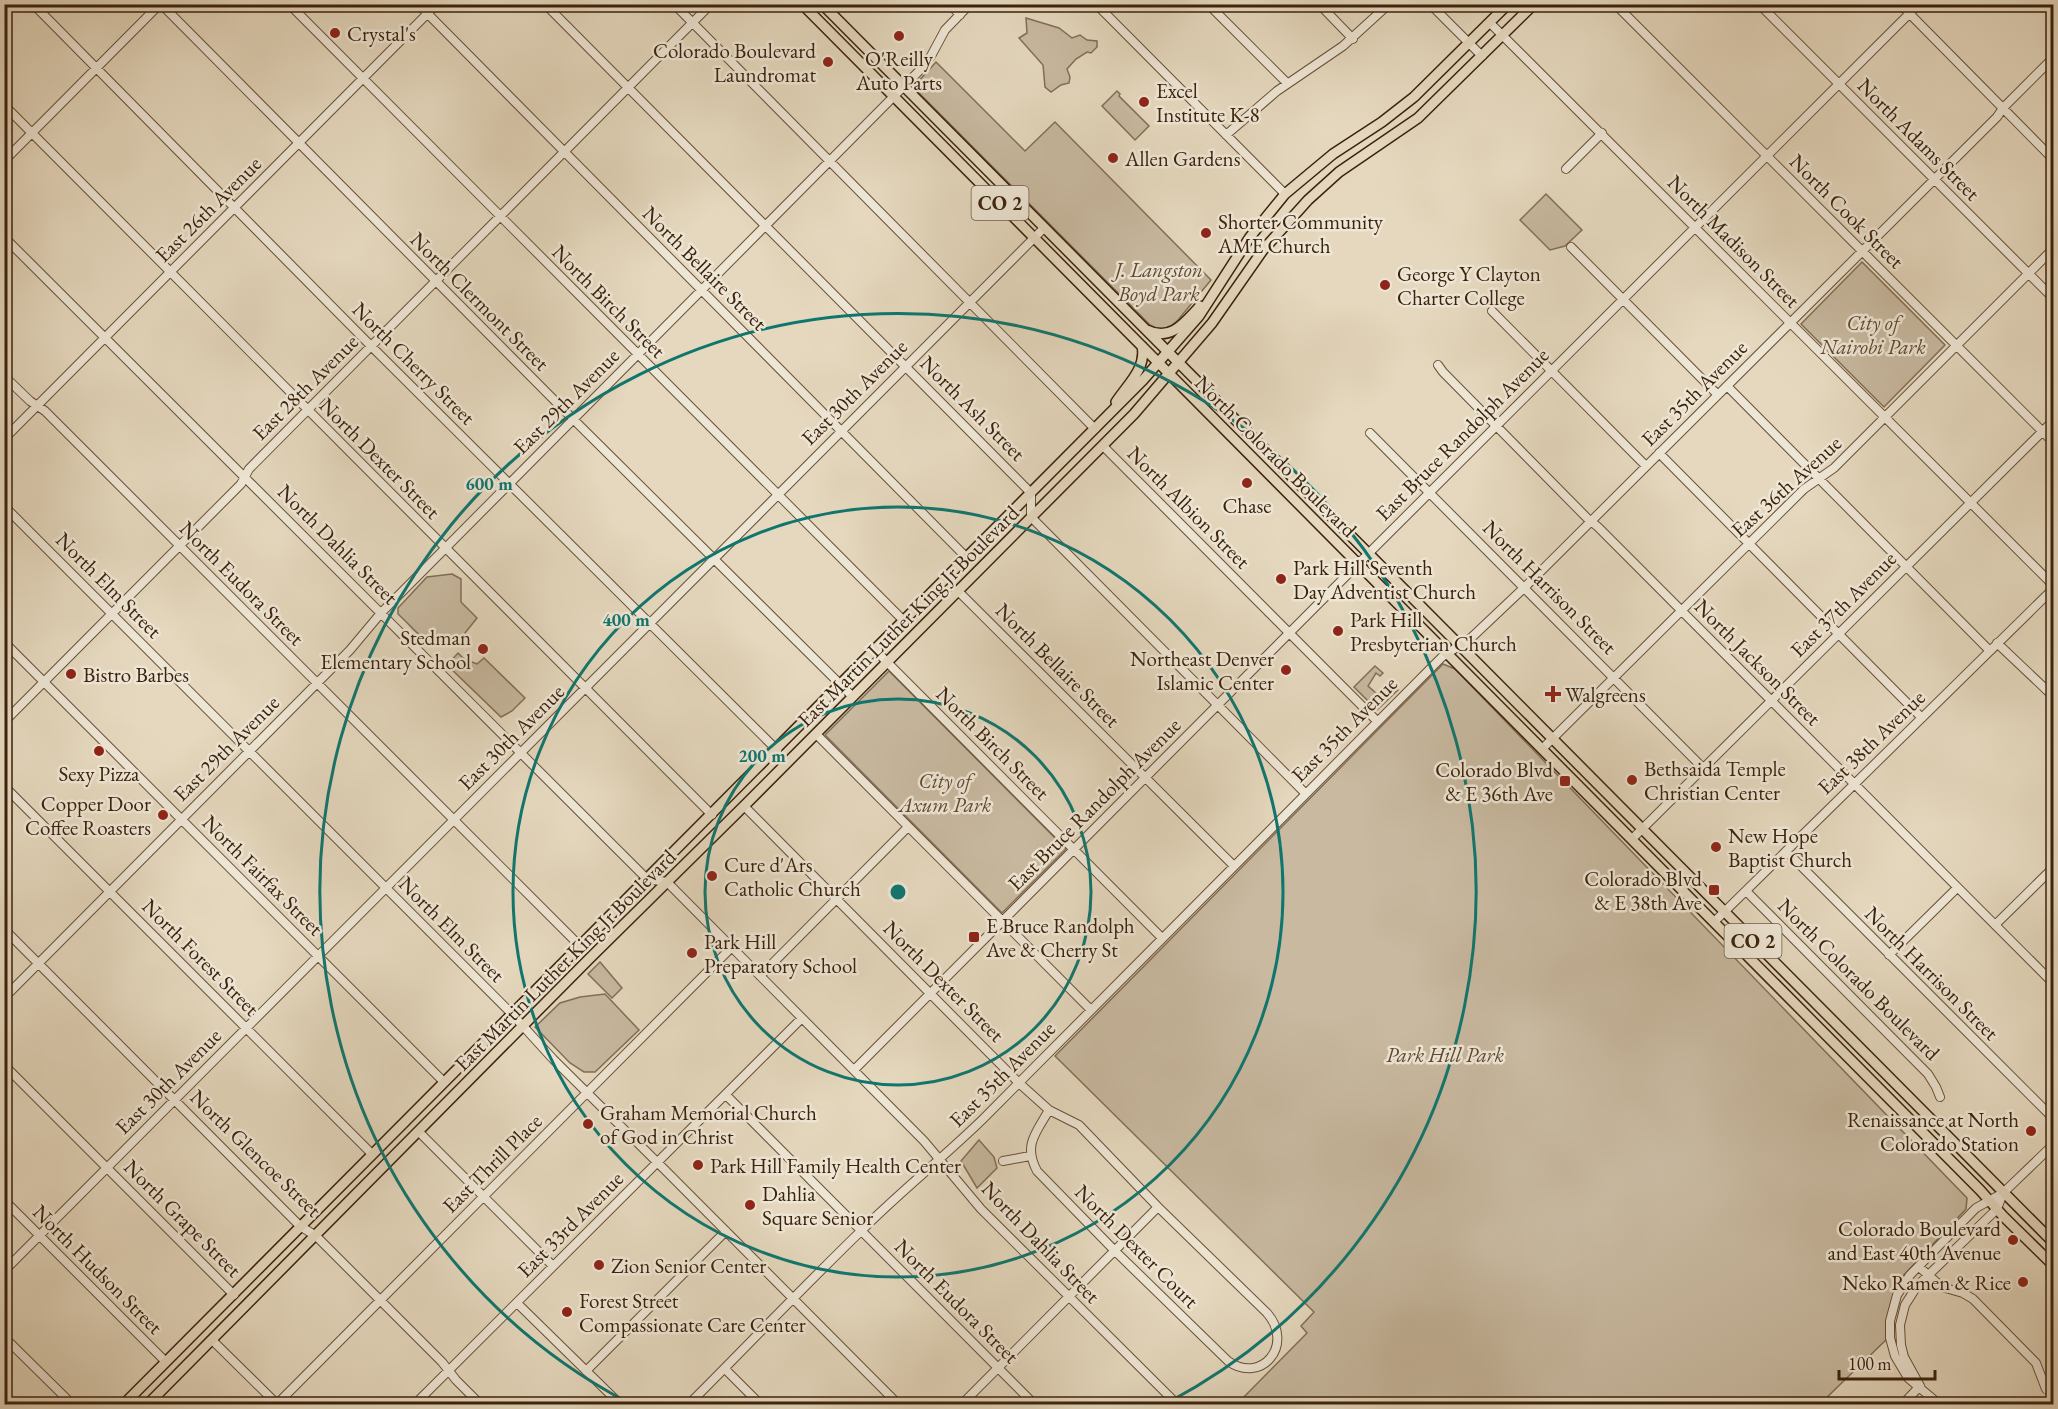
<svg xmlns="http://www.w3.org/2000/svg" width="2058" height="1409" viewBox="0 0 2058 1409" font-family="'EB Garamond',serif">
<rect width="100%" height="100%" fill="#e5d8be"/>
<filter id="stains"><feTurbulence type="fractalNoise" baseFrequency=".00333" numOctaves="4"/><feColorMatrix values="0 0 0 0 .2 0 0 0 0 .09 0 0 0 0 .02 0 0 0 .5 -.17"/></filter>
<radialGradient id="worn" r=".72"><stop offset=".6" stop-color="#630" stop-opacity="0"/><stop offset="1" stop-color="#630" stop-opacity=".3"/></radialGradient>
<path fill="#c8b9a0" stroke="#826e56" stroke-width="1.5" d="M1026 18 1059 28 1072 38 1080 35 1087 40 1097 41V47L1091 53 1087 52 1076 59 1067 69 1070 77 1069 83 1061 85 1051 92 1045 87 1043 65 1019 38 1027 33Z
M936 62 1025 151 1055 122 1211 280 1178 320 1169 328 1161 331 1150 325 917 91 915 87 916 84Z
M1117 91 1120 94 1119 96 1149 126 1135 140 1102 106Z
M1546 194 1582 230 1565 246 1550 250 1520 220Z
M1862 262 1945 345 1884 407 1801 324Z
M452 574 461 579V602L477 618 465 633V636C429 655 424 638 398 614V608L427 577Z
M458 653 464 659 477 664 484 658 525 698 512 711 501 717 447 665Z
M1443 664 1455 669 1967 1198 1966 1209 1903 1276C1890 1296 1887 1315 1887 1339L1820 1404H1237L1307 1333 1301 1326 1314 1312 1055 1056Z
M1375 666 1383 673 1380 676 1376 673 1368 686 1377 694 1389 682 1398 690 1377 710 1354 687Z
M889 671 1066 849 1002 913 825 735Z
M600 962 622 988 612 998 588 974Z
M605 994 639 1030 595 1072H584L570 1063 535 1027 560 1003 580 997Z
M979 1140 994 1157 997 1168 977 1188 961 1161Z"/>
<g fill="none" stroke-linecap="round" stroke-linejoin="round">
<g stroke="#665039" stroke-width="10">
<path id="minor" d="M33 4 371 346 777 750
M161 4 567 413 853 697
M289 4 904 621
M418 4 967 558
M545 4 1031 493V517L1306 794
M674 4 1095 429
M950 4 960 15
M1096 4 1285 194
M1208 4 1287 83
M1319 4 1353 39
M1430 4 1482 56
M1615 4 2054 443
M1759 4 2054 299
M1900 4 2054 160
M2047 4 2054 11
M1490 23 2054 586
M4 105 712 815
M1226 135 1277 91 1343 46 1389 4
M4 161 160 4
M1566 169 1602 133
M4 237 647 879 667 882 924 1141 981 1209 1177 1404
M1571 247 1718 395
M1492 311 1646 466
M1438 365 1443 372 1587 518 1598 527 2054 984
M4 376 30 401 45 411 579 945
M1727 386 1990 651
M1370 433 1703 768
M4 439 437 4
M1103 446 1377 721
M1659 453 1922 718
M4 506 512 1014 553 1059 665 1170 898 1404
M958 591 1234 866
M4 642 444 1082
M1997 643 2054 697
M875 650 1162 938
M4 722 241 484 249 469 711 4
M816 734 1091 1010
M1542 749 1804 489 1834 468 2054 248
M4 786 372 1154
M744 806 1019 1083 1049 1110 1079 1125 1158 1207 1267 1313C1295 1345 1261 1385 1228 1361L1115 1251 1037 1171C1023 1145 1036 1133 1049 1110
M1632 839 2054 420
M1786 851 2054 1119
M1746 891 1928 1074 1936 1087 1940 1097
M1714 922 2054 588
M1995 925 2054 867
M4 929 300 1226 316 1236 442 1362 456 1380 480 1404
M1889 955 1957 888
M760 976 908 827
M4 998 350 650 381 613 919 71 931 56 945 30 970 4
M4 1065 234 1295
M854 1070 1358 564 1919 4
M726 1095 1034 1404
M419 1132 553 1266
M1003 1161 1030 1156
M4 1200 166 1362
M1919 1267 1942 1287 1963 1293 1973 1299 2036 1363 2046 1389
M4 1271 1044 228
M517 1303 620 1404
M4 1337 72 1404
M212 1340 277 1404
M725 1369 760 1404
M586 1371 726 1231
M1920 1386 1904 1357 1901 1345 1900 1325 1905 1305 1917 1286 1997 1209 2003 1193
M277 1404 732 947
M415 1404 802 1018
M689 1404C747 1346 803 1287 862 1230 901 1191 944 1157 983 1119L1431 668 1442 657 1471 638 1525 587 1997 117 2003 108 2054 57
M962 1404 1158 1207
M1903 1404 1920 1386
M1939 1404 1908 1378 1895 1356 1890 1338V1321L1897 1295 1910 1275 1976 1208 2003 1193 2054 1144"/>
</g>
<g stroke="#3b220d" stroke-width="12">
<path id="major" d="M802 4 1980 1190 2003 1216 2054 1266
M822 4 2054 1243
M1147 330C1171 342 1185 322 1200 306
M1116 402C1127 385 1147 368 1142 346
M124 1404 1143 380 1199 316 1250 237 1285 194 1333 154 1382 122 1414 97 1508 4
M148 1404 590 958 744 806 1134 414 1212 323 1263 250 1308 200 1339 172 1418 118 1534 4"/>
</g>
<use href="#minor" stroke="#eee6d5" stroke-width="8"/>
<use href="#major" stroke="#e5d8be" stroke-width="9"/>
</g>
<g fill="none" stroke="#0f766e" stroke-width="3">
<circle cx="898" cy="892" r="193"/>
<circle cx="898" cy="892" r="385"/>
<path d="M627 1402A578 578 0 1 1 1169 1402"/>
</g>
<g fill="#8f2418" stroke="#eee6d5" stroke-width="2">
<circle cx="335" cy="33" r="6"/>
<circle cx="899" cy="36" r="6"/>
<circle cx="828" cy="62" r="6"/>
<circle cx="1144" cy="102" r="6"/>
<circle cx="1113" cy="158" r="6"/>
<circle cx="1206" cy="233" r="6"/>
<circle cx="1385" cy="285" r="6"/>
<circle cx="1247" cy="483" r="6"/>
<circle cx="1281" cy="579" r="6"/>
<circle cx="1338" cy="631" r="6"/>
<circle cx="483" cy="649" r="6"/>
<circle cx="1286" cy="670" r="6"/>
<circle cx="71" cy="674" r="6"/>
<path d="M1550 685h6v6h6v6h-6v6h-6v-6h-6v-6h6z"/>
<circle cx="99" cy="751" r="6"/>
<circle cx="1632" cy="780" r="6"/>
<rect x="1559" y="775" width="12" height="12" rx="3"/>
<circle cx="163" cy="815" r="6"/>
<circle cx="1716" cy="847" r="6"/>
<circle cx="712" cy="876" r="6"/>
<rect x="1708" y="884" width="12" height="12" rx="3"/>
<rect x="968" y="931" width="12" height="12" rx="3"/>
<circle cx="692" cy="953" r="6"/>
<circle cx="588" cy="1124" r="6"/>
<circle cx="2031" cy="1131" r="6"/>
<circle cx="698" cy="1165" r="6"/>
<circle cx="750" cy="1205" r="6"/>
<circle cx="2013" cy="1240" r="6"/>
<circle cx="599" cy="1265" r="6"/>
<circle cx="2023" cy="1282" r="6"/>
<circle cx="567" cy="1312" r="6"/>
</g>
<g text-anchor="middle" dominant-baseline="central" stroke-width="5" stroke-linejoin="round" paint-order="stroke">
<g fill="#eee6d5" stroke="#715d49" stroke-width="1.5">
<rect x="971.5" y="186" width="57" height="34" rx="4.5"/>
<rect x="1724.5" y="924" width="57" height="34" rx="4.5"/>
</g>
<g font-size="20" font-weight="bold" fill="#3b220d">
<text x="1000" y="203">CO 2</text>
<text x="1753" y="941">CO 2</text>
</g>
<g font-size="21" fill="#3b220d" stroke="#eee6d5" text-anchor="start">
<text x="347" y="33">Crystal's</text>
<text x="816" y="50" text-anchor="end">Colorado Boulevard<tspan x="816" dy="24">Laundromat</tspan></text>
<text x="899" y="58" text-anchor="middle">O'Reilly<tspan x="899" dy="24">Auto Parts</tspan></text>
<text x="1156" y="90">Excel<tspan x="1156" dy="24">Institute K-8</tspan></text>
<text x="1125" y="158">Allen Gardens</text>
<text x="1218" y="221">Shorter Community<tspan x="1218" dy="24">AME Church</tspan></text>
<text x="1397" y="273">George Y Clayton<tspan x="1397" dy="24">Charter College</tspan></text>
<text x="1247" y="505" text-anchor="middle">Chase</text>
<text x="1293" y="567">Park Hill Seventh<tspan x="1293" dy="24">Day Adventist Church</tspan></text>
<text x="1350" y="619">Park Hill<tspan x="1350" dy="24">Presbyterian Church</tspan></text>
<text x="471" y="637" text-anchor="end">Stedman<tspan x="471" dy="24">Elementary School</tspan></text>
<text x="1274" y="658" text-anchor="end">Northeast Denver<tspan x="1274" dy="24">Islamic Center</tspan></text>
<text x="83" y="674">Bistro Barbes</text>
<text x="1565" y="694">Walgreens</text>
<text x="1644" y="768">Bethsaida Temple<tspan x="1644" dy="24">Christian Center</tspan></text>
<text x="1553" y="769" text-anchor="end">Colorado Blvd<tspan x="1553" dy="24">&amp; E 36th Ave</tspan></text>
<text x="99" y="773" text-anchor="middle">Sexy Pizza</text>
<text x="151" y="803" text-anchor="end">Copper Door<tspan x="151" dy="24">Coffee Roasters</tspan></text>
<text x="1728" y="835">New Hope<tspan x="1728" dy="24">Baptist Church</tspan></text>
<text x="724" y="864">Cure d'Ars<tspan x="724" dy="24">Catholic Church</tspan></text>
<text x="1702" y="878" text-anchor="end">Colorado Blvd<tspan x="1702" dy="24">&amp; E 38th Ave</tspan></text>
<text x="986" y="925">E Bruce Randolph<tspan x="986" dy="24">Ave &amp; Cherry St</tspan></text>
<text x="704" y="941">Park Hill<tspan x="704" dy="24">Preparatory School</tspan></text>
<text x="600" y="1112">Graham Memorial Church<tspan x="600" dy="24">of God in Christ</tspan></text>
<text x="2019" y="1119" text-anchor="end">Renaissance at North<tspan x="2019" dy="24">Colorado Station</tspan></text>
<text x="710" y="1165">Park Hill Family Health Center</text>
<text x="762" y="1193">Dahlia<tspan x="762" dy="24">Square Senior</tspan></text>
<text x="2001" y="1228" text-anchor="end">Colorado Boulevard<tspan x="2001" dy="24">and East 40th Avenue</tspan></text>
<text x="611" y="1265">Zion Senior Center</text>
<text x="2011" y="1282" text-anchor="end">Neko Ramen &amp; Rice</text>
<text x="579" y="1300">Forest Street<tspan x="579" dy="24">Compassionate Care Center</tspan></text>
</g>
<g font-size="21" fill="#3b220d" stroke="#eee6d5">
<text transform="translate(1919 139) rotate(45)">North Adams Street</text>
<text transform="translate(208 209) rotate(-45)">East 26th Avenue</text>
<text transform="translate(1847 211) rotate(45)">North Cook Street</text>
<text transform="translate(1734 241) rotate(45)">North Madison Street</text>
<text transform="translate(705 268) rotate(45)">North Bellaire Street</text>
<text transform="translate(480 301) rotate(45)">North Clermont Street</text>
<text transform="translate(609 301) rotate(45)">North Birch Street</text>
<text transform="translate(414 363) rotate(45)">North Cherry Street</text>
<text transform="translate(305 387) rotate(-45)">East 28th Avenue</text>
<text transform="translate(854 392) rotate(-45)">East 30th Avenue</text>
<text transform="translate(1694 393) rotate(-45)">East 35th Avenue</text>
<text transform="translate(566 401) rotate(-45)">East 29th Avenue</text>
<text transform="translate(973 408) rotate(45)">North Ash Street</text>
<text transform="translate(1462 434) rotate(-45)">East Bruce Randolph Avenue</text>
<text transform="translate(1276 456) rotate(45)">North Colorado Boulevard</text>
<text transform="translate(380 458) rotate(45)">North Dexter Street</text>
<text transform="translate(1786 486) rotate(-42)">East 36th Avenue</text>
<text transform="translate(1189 507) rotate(45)">North Albion Street</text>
<text transform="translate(338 544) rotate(45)">North Dahlia Street</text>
<text transform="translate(242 583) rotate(45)">North Eudora Street</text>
<text transform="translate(109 585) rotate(45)">North Elm Street</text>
<text transform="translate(1550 587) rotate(45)">North Harrison Street</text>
<text transform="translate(1843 604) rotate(-45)">East 37th Avenue</text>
<text transform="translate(908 616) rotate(-45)">East Martin Luther King Jr Boulevard</text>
<text transform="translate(1758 662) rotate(45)">North Jackson Street</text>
<text transform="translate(1058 665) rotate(45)">North Bellaire Street</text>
<text transform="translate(1344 729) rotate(-45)">East 35th Avenue</text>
<text transform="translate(511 737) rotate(-45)">East 30th Avenue</text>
<text transform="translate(1871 742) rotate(-44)">East 38th Avenue</text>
<text transform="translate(993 743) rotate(45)">North Birch Street</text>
<text transform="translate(226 748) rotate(-45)">East 29th Avenue</text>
<text transform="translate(1094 804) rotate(-45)">East Bruce Randolph Avenue</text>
<text transform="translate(263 875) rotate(45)">North Fairfax Street</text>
<text transform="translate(452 929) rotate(45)">North Elm Street</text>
<text transform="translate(201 957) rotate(45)">North Forest Street</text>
<text transform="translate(565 960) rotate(-45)">East Martin Luther King Jr Boulevard</text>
<text transform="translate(1932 973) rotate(45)">North Harrison Street</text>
<text transform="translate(1859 979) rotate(45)">North Colorado Boulevard</text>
<text transform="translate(944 981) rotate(45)">North Dexter Street</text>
<text transform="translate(1002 1074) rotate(-45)">East 35th Avenue</text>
<text transform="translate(168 1081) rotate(-45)">East 30th Avenue</text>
<text transform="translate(256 1153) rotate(44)">North Glencoe Street</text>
<text transform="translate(492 1163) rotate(-45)">East Thrill Place</text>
<text transform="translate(183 1218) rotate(45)">North Grape Street</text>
<text transform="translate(570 1224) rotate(-45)">East 33rd Avenue</text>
<text transform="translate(1041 1242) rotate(46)">North Dahlia Street</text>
<text transform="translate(1137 1246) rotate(45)">North Dexter Court</text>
<text transform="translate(98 1269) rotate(45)">North Hudson Street</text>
<text transform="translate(957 1301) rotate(45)">North Eudora Street</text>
</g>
<g font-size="21" font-style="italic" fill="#5e4832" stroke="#eee6d5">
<text x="1159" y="269">J. Langston<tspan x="1159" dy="24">Boyd Park</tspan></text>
<text x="1873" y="322">City of<tspan x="1873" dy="24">Nairobi Park</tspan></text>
<text x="945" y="780">City of<tspan x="945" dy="24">Axum Park</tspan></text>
<text x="1445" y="1054">Park Hill Park</text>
</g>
</g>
<circle cx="898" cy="892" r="9" fill="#0f766e" stroke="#eee6d5" stroke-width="3"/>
<g font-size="18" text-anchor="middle" font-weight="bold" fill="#0f766e" stroke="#eee6d5" stroke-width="5" stroke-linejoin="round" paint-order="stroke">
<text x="489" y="490">600 m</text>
<text x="626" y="626">400 m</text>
<text x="762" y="762">200 m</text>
</g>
<rect width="2058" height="1409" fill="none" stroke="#e5d8be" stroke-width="24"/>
<rect x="6" y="6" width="2046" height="1397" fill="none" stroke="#3b220d" stroke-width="3"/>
<rect x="12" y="12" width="2034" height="1385" fill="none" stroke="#3b220d" stroke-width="1.5"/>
<path d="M1839 1370v9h96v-9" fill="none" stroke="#3b220d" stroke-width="3"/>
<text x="1848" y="1370" font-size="18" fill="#3b220d" stroke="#eee6d5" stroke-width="4.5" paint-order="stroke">100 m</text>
<rect width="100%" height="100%" filter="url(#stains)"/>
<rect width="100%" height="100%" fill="url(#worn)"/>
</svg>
